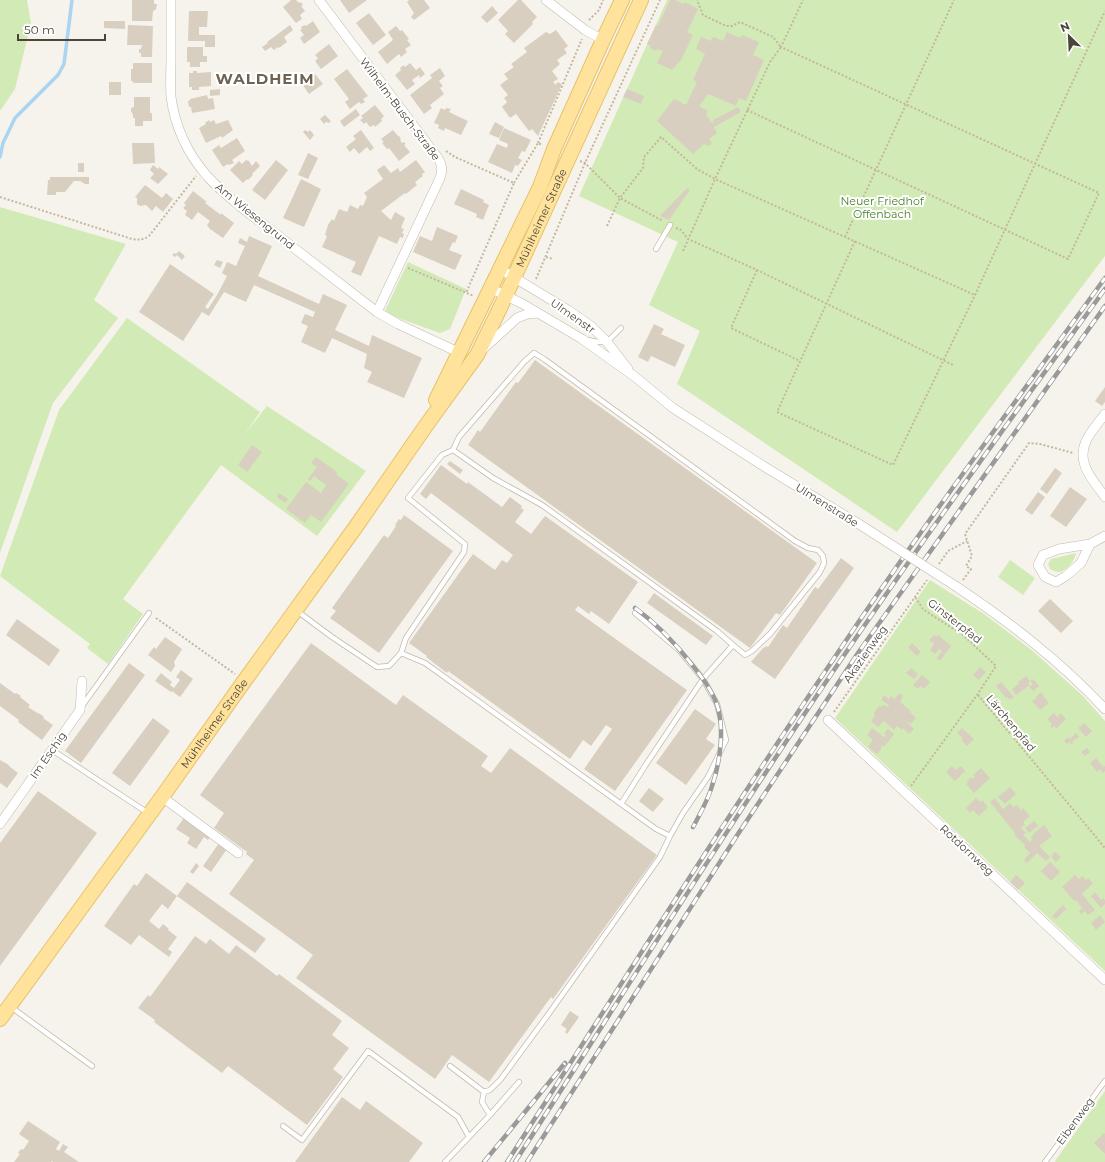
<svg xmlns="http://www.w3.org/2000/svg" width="1105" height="1162" viewBox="0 0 1105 1162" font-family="Montserrat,sans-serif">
<rect width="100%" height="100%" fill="#f6f3ec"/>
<path fill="#d2eab5" d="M0 0H27L31 23 15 89 0 111Z
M667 0H1105V256L897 532 677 384 700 331 649 305 678 242 579 196Z
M0 207 126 244 94 300 118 318 53 403 0 553Z
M408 262 466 289 450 329 440 333 384 313Z
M127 318 260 412 244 435 267 406 366 471 317 536 221 465 123 599 143 614 108 664 87 648 90 644 0 576 59 410Z
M1076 553C1075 560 1067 571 1059 572 1056 572 1052 570 1050 569L1048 564 1051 559Z
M1010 560 1035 578 1023 595 998 577Z
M930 580 984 614 1034 652 1083 696 1105 721V971L835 718Z
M1105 1091V1162H1056L1055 1161Z"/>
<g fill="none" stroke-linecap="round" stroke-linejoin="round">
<path stroke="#a9d4f2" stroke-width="3.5" d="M0 157 3 143 15 118 58 75 64 64 72 0"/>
</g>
<path fill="#d8cfc1" d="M132 0H154V4H157L156 9 155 10 153 11 152 21H132Z
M291 0H296L299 3 301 2 303 5 301 6 305 11 300 15 302 19 296 23 283 7Z
M340 0H367L349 13Z
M409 0H424L430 8 414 20 411 17 414 13 407 2Z
M518 0H521L537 17 532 22 533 24 514 43 505 34 508 31 498 20Z
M670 0H675L684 4 685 2 698 9 687 32 693 35 681 60 672 70 657 63 663 51 657 49 656 51 650 48 651 46 647 44 656 25 658 26Z
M492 6 498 13 487 23 481 17Z
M189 11H208L207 27H199V35H215V47H205V41H188Z
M369 13 386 35 373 45 356 23Z
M104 21H125V29L104 28Z
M313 21 320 32 304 44 300 38 304 35 300 30 302 29 301 27 305 25 306 26Z
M128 25 153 26 152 57H141V53H139V49H141L142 45H127Z
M290 25 293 30 284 37 287 42 279 48 278 47 274 50 271 47 265 51 262 47 268 43 267 42Z
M396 26 400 31 402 30 409 39 407 40 411 45 405 49 407 52 401 57 399 54 387 64 378 52 393 40 388 32Z
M556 30 568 46 564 49 567 53 557 60 560 64 552 71 558 79 553 82 556 85 557 82 562 84 538 136 532 129 529 131 516 114 510 118 502 107 507 102 504 98 508 95 500 85 508 79 504 74 514 67 511 64 527 52 524 48 546 32 550 34Z
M727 32 740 38 742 35 759 42 753 55 764 60 746 101 739 98 736 106 708 94 700 105 699 106 708 111 706 115 712 123 714 122 713 120 738 107 741 112 714 127 717 133 709 139 712 143 709 146 704 144 693 154 657 121 674 99 686 105 697 82 693 80 705 54 696 49 701 37 711 41 713 37 723 41Z
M329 44 338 56 321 69 315 61 318 58 315 55Z
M187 47H203V56H207V62H200V67H190V62H187Z
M133 63H152V83H133V81H131V69H133Z
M410 63 416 70 420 67 425 74 420 78 419 75 412 80 415 84 407 90 395 75 401 70 400 68 404 65 405 67Z
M440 68 445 76 439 81 443 86 440 88 444 94 430 105 432 108 424 114 410 95 432 78 430 75Z
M347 69 368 96 363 99 365 102 361 104 359 102 350 109 345 102 349 99 334 79Z
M193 71H197V73L211 72V86L199 87V90H192V87H189V73H193Z
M315 74 323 84 309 94 302 84Z
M109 82H121V95H109Z
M220 89V95L210 96V90Z
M627 89 644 96 641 104 623 97Z
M207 95 208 99 213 98 215 109 192 113 191 107H189L188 101 190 100V99Z
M134 97H150V113H152V121H143V126H135V118H133V115L131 111V108L134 107Z
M375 105 384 116 381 119 382 121 375 127 374 125 370 127 366 122 364 124 360 120 363 118 361 116Z
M441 108 445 110 446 108 451 109 449 112 468 121 461 135 445 128 444 131 438 128 439 125 434 123Z
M356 109 360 115 344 127 340 121Z
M325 115 331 121 329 123 326 122 324 124 320 119Z
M209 120 210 122 214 120 216 124 228 120 233 130 222 138 221 136 206 143 199 128 206 124 205 123Z
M495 122 504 127 499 138 489 134Z
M504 128 531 140 525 152 522 151 518 158 522 160 518 166 515 165 512 173 488 162 497 144 507 148 508 144 499 140Z
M305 130 308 132 310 130 314 135 310 140 303 132Z
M361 130 374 148 370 151 367 147 359 154 354 148 350 152 346 147 356 139 353 136Z
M393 130 398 136H399L401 139 400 140 402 143 404 142 406 144 404 145 410 152 399 161 389 148 387 149 382 143 384 142 381 139Z
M237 138 245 151 232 160 234 163 229 165 228 164 223 167 212 150 219 145 221 148Z
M132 143H154L155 163 133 164Z
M308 153 318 158 308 179 298 175Z
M246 160 249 161 252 166 256 161 260 166 252 174 253 175 248 180 247 179 243 183 230 170 239 161 242 164Z
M276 160 288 170 265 200 252 190Z
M416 160 425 172 422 174 423 176 415 182 417 185 406 194 405 193 381 211 391 220 395 212 405 218 401 228 404 229 402 233 404 234 403 238 400 237 397 244 379 236 361 276 351 272 356 262 322 247 327 236 325 235 328 225 332 219 334 221 339 209 347 212 350 205 358 209 360 205 363 206 367 197 364 193 383 179 377 170 384 165 391 173 398 168 400 172Z
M78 163H84V172H78Z
M153 165 158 169 159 167 168 174 158 184 150 178 154 174 150 170Z
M50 177H89V184H85L80 181H74L65 192H56V195H47L48 180H50Z
M301 179 321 189 304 227 283 218Z
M145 185 162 198 166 193 173 199 163 212 156 206 152 211 146 205 140 206 137 204V198L135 197Z
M687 188 690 190 669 220 660 216Z
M461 189 484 200 483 202 489 205 483 220 476 217 477 214 454 204Z
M193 191 207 202 205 203 221 215V213L234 223 223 238 210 229 207 225 210 221 198 212 192 220 185 215 187 211 183 208 186 205 184 203Z
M437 227 458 236 455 243 453 242 449 250 462 255 455 270 413 252 420 236 432 241Z
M249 236 272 246 258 276 319 304 323 294 347 305 335 330 369 346 372 335 422 358 404 398 367 382 372 372 364 368 367 354 332 338 325 353 301 342 308 326 301 323 305 314 313 317 315 312 254 285 246 302 224 292 209 316 202 312 183 341 139 312 170 264 214 294 205 307 208 309 217 295 227 276 222 273 227 262 236 266 245 246 238 243 240 238 247 242Z
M179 251 185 256 182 260 177 255 175 257 172 255 174 253 176 254Z
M217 260 223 262 220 268 214 265Z
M654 324 664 329 661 334 685 345 675 367 651 356 648 362 638 357Z
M535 360 817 563 780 615 776 613 750 648 468 445 478 430 480 432 516 382 518 383Z
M1105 387V402L1102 406 1095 401Z
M252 445 262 452 247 472 238 465Z
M316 457 337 472 336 474 349 484 321 522 311 515 305 523 286 509 306 482 321 493 326 485 314 476 310 481 308 479 317 467 311 463Z
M450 461 463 470 460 474 447 464Z
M441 465 467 484 468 482 502 507 510 497 522 506 521 508 524 510 515 522 531 534 545 516 638 582 609 624 591 611 589 614 578 606 575 610 687 690 615 791 584 769 612 729 606 725 591 746 583 740 570 759 448 671 447 673 426 657 427 656 409 643 473 554 495 570 502 560 507 563 513 555 431 493 426 499 420 494Z
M1055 468 1062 473 1047 494 1040 489Z
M1070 487 1087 499 1066 527 1050 516Z
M1038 492 1045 497 1032 515 1025 510Z
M279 493 288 499 285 503 277 497Z
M404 515 453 551 379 653 330 618 336 611 332 608 384 535 388 538 396 526 395 525 399 519 401 520Z
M841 558 854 568 775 679 751 662 764 647V648L766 646 768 647 783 625 787 628 815 587 818 589Z
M654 593 713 636 706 645 647 603Z
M1050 599 1073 621 1061 633 1038 611Z
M17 619 60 650 49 666 6 635Z
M934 635 937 637 938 635 951 646 940 661 937 658 942 651 939 649 935 654 930 650 934 644 929 640Z
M165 637 182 649 174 662 175 666 171 672 148 655 154 647 156 649Z
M311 643 396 705 403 695 488 756 481 766 491 773 510 748 657 855 553 999 551 997 489 1082 452 1055 435 1079 296 978 313 955 229 894 254 860 246 854 247 852 214 828 224 813 200 795Z
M912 643 921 652 917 656 908 647Z
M129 663 145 675 81 763 65 751Z
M980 667 986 672 979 680 973 675Z
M911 668 918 674 914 679 906 673Z
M181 670 193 679 180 697 172 691 171 692 155 681 161 673 172 682 170 685 174 688 180 680 176 677Z
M922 675 930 682 924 689 920 686 918 689 913 685Z
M1026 676 1030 681 1028 683 1030 685 1016 695 1012 689 1019 684 1018 682Z
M1033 679 1039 686 1033 691 1029 687 1033 684 1030 681Z
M1001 682 1014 697 1010 700 1007 697 1006 698 996 686Z
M0 683 15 694 16 693 21 696 20 697 30 705 28 707 39 714V713L44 717 43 718 53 725 42 740 18 722 19 720 0 706Z
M1041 692 1044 695 1043 696 1049 703 1040 710 1032 701 1037 698 1036 697Z
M899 693 903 696 900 702 911 711 910 712 916 718 911 724 909 722 908 723 914 729 909 734 903 728 902 730 897 726 894 730 884 721 878 727 871 721 875 716 874 713 879 706 881 707 883 705 888 707 889 705 881 700 884 695 889 699 891 696 895 699Z
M695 709 716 724 706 739 715 745 686 785 656 763Z
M1054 713 1057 717 1061 713 1066 719 1056 729 1054 726 1052 728 1050 726 1052 724 1047 719Z
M153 718 170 731 130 786 112 773Z
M1084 723 1092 731 1086 737 1078 728Z
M872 728 884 737 886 735 884 733 888 729 894 734 884 747 882 745 881 747 882 748 877 754 868 747 873 740 867 735Z
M962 728 974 739 967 746 961 740 963 738 957 733Z
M1076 733 1079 737 1072 742 1073 744 1072 745 1069 742 1067 744 1064 741 1068 737 1070 739Z
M1087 748 1090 752 1085 756 1081 752Z
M1096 758 1103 767 1105 766V771L1103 773 1100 769 1097 772 1090 763Z
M0 760 9 765V766L18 773 7 788 0 783Z
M952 766 956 770 961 766 965 771 955 781 946 772Z
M981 768 990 778 974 793 966 784 968 783 967 781 971 777 973 779 975 776 973 775Z
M1010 787 1016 794 1005 804 998 797Z
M649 788 664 799 653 812 639 801Z
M38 791 97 833 0 966V843Z
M976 798 980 802 982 800 988 807 979 816 973 810 970 813 966 808Z
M995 798 1003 809 1010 803 1013 807 1017 805 1021 810 1023 808 1030 816 1023 822 1025 825 1021 828 1026 833 1023 835 1030 842 1032 839 1031 837 1034 834V833L1044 825 1052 836 1039 846 1050 857 1046 861 1037 853 1027 863 1024 860 1030 853 1024 847 1025 845 1014 835 1015 833 990 802Z
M184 818 210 837 208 840 204 837 196 849 187 843 190 838 176 829Z
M1034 821 1038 826 1029 833 1025 828Z
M219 843 227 849 211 872 203 866Z
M1055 852 1061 857 1056 862 1051 856Z
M1050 862 1060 872 1051 881 1041 871Z
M196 863 199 866 193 874 190 872Z
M146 873 177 896 168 909 162 904 149 921 159 929 163 924 169 929 168 930 177 937 168 949 172 952 169 957 139 935 131 945 104 926 134 884 137 886Z
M1016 875 1025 883 1018 890 1010 882Z
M1075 875 1079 879 1083 876 1086 880 1088 878 1093 883 1082 894 1095 910 1088 915 1085 911 1081 914 1079 911 1082 908 1076 900 1074 901 1062 887Z
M187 882 266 939 255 953 177 896Z
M1095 892 1101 900 1103 898 1105 900V904L1101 908 1091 896Z
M1063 905 1066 909 1056 919 1052 916Z
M1100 915 1105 922 1096 930 1091 923Z
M195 936 206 944 210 939 229 954 236 945 277 976 279 974 342 1021 332 1035 349 1048 333 1069 343 1077 307 1125 228 1066 222 1073 154 1022 155 1020 138 1008 148 995 150 997Z
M570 1011 579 1017 567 1034 565 1032 567 1029 561 1025Z
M342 1097 360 1110 366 1101 423 1143 409 1162H295Z
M28 1121 60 1142 56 1149 59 1151 63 1144 68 1147 64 1152 79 1162H53L52 1161 51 1162H14L20 1154 18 1153 21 1149 23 1150 29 1141 19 1134Z
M1104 1133 1105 1134V1154L1094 1143Z"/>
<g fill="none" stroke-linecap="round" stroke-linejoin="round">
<g stroke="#c2bbae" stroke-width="6">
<path id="lane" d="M656 249 670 225
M588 340 598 342H607L621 328
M297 611 332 637 377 667 389 666 401 653 425 663 656 829 670 836
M401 653 406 638 464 552 465 544 408 498 442 455 453 450 459 437 524 362 534 353 544 359 795 541 808 548 818 550 823 556 824 563 820 572 770 634 752 651 745 655 733 645 717 631 542 505 493 478 453 450
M82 706 149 613
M52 750 148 813
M621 804 645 766 703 679 733 645
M11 1007 92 1066
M450 1066 484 1092
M490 1115 482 1102 484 1092 490 1090 501 1079 550 1012 660 857 670 836 683 813 708 777 726 740 717 704 703 679 679 650 635 613
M283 1126 302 1140 368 1051 458 1117 469 1137
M445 1162 490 1115 519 1082
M1045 1162 1105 1081"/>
</g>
<g stroke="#c2bbae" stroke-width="10">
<path id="street" d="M171 0C171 19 171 39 171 58 171 71 170 84 171 97 175 127 188 154 207 176 218 188 229 197 241 207L377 312 398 324 460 353
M319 0 438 158C442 165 443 170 440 178L377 312
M546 0 585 30 603 40
M500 269 568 310 591 326 607 342 628 369
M490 288 523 304 582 339 634 376 673 408 765 467 859 524
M481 351 517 318 527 314 538 313
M1105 414C1099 422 1092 430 1087 439 1075 462 1092 479 1105 497
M1090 544 1081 563 1066 576 1056 582 1045 577 1038 565 1043 555 1059 549 1090 544 1105 536
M957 587C1012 624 1060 661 1105 709
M828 720 1105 980
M162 797 238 853
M0 824 80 710 82 681"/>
</g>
<g stroke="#e6c16a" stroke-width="16">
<g id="primary">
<path d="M436 400 540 187 554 149 603 40 622 0"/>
<path id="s1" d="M0 1019 162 797 245 680 355 528 425 427 477 355 501 306 641 0"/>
</g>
</g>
<path stroke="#c4b79f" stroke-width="2" stroke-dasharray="2 2" stroke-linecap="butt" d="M589 20 599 10 603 0
M747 110 1068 259 1099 193 781 47 803 0
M538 143 582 39
M446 151 455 157 514 183 466 293
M580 161 585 163 620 198 663 221
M514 183 538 143 543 145
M0 197 132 239C139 240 143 240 149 236L196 176
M607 226 620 198 643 168 644 157 661 137 697 169 715 179 975 295
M676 228 681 230 688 239 757 270 953 365
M845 237 954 0
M855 241 777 412 893 465 975 295 1105 11
M683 251 715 179 770 62 781 47 773 37 740 22 732 26H726L703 15 697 0
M546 257 553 259
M408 268 474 296
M757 270 731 328 800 361
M536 279 585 163 660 0
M939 564 948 551 967 541
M963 580 971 569 966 566 972 556 965 534 1029 443 1040 444 1073 453
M156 618 235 674
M978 695 1105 848
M834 712 927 580
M911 786 977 695 996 666 962 634 930 614 923 609 915 597"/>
<use href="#lane" stroke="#fff" stroke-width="4.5"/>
<use href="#street" stroke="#fff" stroke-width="9"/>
<use href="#primary" stroke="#ffe39c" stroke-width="14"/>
<g stroke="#9a9a9a" stroke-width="4.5">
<path id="rail" d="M635 608C656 623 673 641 689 661 700 675 711 688 717 705 725 728 720 763 712 786 708 800 700 814 693 827
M484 1162 565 1063
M507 1162C618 989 728 815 843 645 927 520 1017 400 1105 278
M515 1162C620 999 723 834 832 673 920 543 1013 416 1105 289
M527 1162 738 834 858 653 1105 306"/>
</g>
<use href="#rail" stroke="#fff" stroke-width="3" stroke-dasharray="9" stroke-linecap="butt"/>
<g stroke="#c2bbae" stroke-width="10" stroke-linecap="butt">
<path id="street-bridge" d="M859 524 957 587"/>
</g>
<use href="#street-bridge" stroke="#fff" stroke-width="9"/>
</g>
<g text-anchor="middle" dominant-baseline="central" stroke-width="4" stroke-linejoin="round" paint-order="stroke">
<g font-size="11" fill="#4b4439" stroke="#fff">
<text transform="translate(400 109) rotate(53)">Wilhelm-Busch-Straße</text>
<text transform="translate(255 216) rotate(39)">Am Wiesengrund</text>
<text stroke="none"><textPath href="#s1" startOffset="969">Mühlheimer Straße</textPath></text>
<text transform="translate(573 316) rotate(35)">Ulmenstr</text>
<text transform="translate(827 505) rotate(32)">Ulmenstraße</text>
<text transform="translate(955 621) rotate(38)">Ginsterpfad</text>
<text transform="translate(865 654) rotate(-55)">Akazienweg</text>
<text transform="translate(1011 723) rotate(50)">Lärchenpfad</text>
<text stroke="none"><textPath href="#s1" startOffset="365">Mühlheimer Straße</textPath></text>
<text transform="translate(48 755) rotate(-55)">Im Eschig</text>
<text transform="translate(967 850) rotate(43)">Rotdornweg</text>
<text transform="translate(1075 1121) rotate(-54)">Eibenweg</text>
</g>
<g font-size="11" fill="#4a7f2a" stroke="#fff">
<text x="882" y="201">Neuer Friedhof<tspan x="882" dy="13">Offenbach</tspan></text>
</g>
<g font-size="15" font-weight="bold" letter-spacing="1" fill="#6e6250" stroke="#fff">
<text x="265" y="78">WALDHEIM</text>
</g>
</g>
<g transform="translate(1069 36) rotate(336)" stroke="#ffffff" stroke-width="3" paint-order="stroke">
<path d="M0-3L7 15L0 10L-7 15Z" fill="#4b4439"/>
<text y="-6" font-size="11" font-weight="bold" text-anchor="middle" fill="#4b4439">N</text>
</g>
<path d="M18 34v6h87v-6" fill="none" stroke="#4b4439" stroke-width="2"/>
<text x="24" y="34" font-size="12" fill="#4b4439" stroke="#ffffff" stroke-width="3" paint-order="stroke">50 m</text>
</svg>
